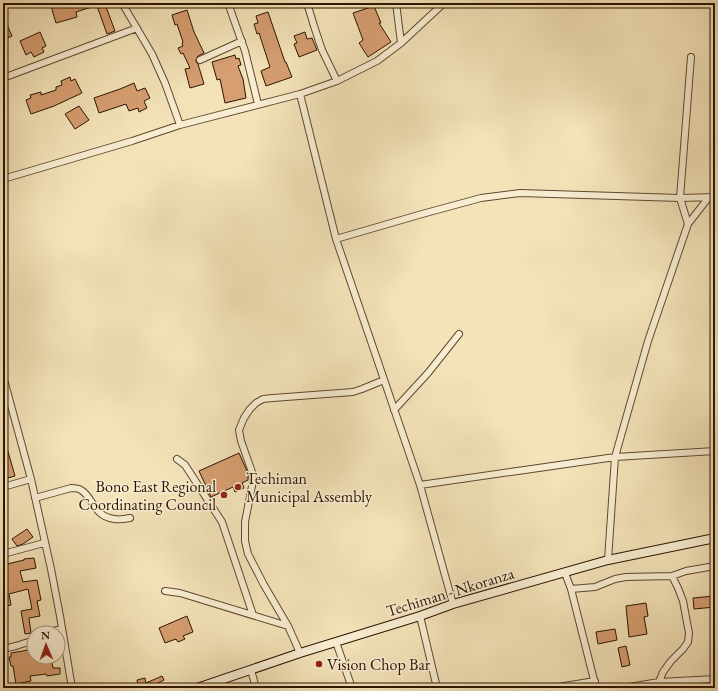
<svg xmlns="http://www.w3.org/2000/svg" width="718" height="691" viewBox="0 0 718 691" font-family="'EB Garamond',serif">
<rect width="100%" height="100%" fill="#f4e3b9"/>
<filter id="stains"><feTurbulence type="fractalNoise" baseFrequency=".005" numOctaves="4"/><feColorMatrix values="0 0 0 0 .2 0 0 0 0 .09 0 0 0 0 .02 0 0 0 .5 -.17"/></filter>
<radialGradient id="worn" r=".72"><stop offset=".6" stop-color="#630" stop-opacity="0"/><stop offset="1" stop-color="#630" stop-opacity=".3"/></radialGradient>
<path fill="#d69e71" stroke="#2b1400" d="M50 3H101V4L76 12 77 17 56 23Z
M105 4 115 31 107 34 97 6Z
M374 6 381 23H379L391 42 368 57 359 43 363 40 353 13Z
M187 10 194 32 204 53 198 56 196 60V62L198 64 204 84 190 88 185 69 190 68 183 53 181 54 178 48 183 46 182 43 183 42 177 24 175 25 172 15Z
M268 12 285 62H286L292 77 266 86 261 71 270 67 259 33 257 34 254 24 258 23 256 16Z
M3 16 12 36 3 40Z
M40 32 46 46 42 48 44 52 34 57 31 52 26 55 20 41Z
M305 32 307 39 312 38 317 50 299 57 294 44 297 43 294 36Z
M235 55 236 59 239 58 241 65 238 66 243 79 246 98 225 103 220 79 217 80 212 62Z
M70 77 71 81 75 79 82 93 54 106 31 114 26 100 31 98 30 95 41 92V95L56 90V87L62 85 61 81Z
M134 83 137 91 145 88 150 98 144 101 147 108 139 112 138 108 129 111 126 104 99 113 94 98 120 89Z
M79 106 89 120 75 129 65 114Z
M3 441H5L15 476 4 479 3 474Z
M239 453 248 473V480L242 483 244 488 235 492 233 487 211 497 199 471Z
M27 529 33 537 23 544 17 546 12 539Z
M34 558 36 568 20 571 23 582 37 580 41 600 37 601 40 616 29 618 31 633 25 634 21 611 32 609 28 589 9 594 11 605 3 607V565L24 560V559Z
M714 596 715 607 694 609 693 598Z
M646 603 648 616 644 617 647 634 629 637 626 606Z
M187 616 193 632 183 636 185 639 178 642 176 639 165 643 159 628Z
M615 629 617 640 598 644 596 632Z
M34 645V657H51L53 668H60V674L47 676 46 674 30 676 31 681 16 684 13 666H11L9 657H11V653L28 650V647Z
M626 646 630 665 622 667 618 648Z
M162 676 164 680 148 688H134L138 686 137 680 145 678 146 683Z"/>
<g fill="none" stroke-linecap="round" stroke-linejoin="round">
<g stroke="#5d482e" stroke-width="8">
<path id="street" d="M122 3 152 54 165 83 180 125
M228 3 245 51 258 104
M307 3 314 26 322 50 337 81
M396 3 401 43 444 3
M200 60 242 41
M3 78 137 28
M300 94 336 239
M3 179 132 141 180 125 300 94 337 81 377 61 401 43
M709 197 688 224 648 341 615 457 715 451
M688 224 680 198 691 57
M3 376 31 479 3 487
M394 410 428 373 459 334
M177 459 185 465 222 522 253 615
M31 479 51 569 60 616 72 688
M420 485 336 239 422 214 481 198 520 193 680 198 715 197
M35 498 71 488C74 488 78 488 81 490 94 498 93 516 114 519 119 520 125 519 130 518
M3 554 44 543
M565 573 571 589 596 688
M571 589 595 587 615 579 626 577 672 576 686 571 715 566
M165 591 180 593 288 626
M453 604 420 485 615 457 608 560
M420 616 437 688
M48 633 62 628
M336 642 352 688
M3 649 16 646 34 640
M300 653 288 626 264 585 248 554 245 541V522L253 481 252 472 241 441 239 430 244 418 250 409 256 403 263 399 273 398 353 392 362 389 384 380
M251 670 256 688
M659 682 663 672 671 661 683 649 688 642 689 633 683 601 678 588 672 576
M552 688 595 681
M623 688 659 682 715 679"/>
</g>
<g stroke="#2b1400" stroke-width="10">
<path id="secondary" d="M197 688 300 653 420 616 453 604 608 560 715 538"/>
</g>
<use href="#street" stroke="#f8edd2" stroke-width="6"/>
<use href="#secondary" stroke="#f8edd2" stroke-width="8"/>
</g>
<g fill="#8f2418" stroke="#f8edd2" stroke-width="1.5">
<circle cx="238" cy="487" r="4"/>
<circle cx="224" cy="495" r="4"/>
<circle cx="319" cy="664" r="4"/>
</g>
<g text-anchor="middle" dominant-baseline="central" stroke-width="3" stroke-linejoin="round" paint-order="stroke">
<g font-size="16" fill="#2b1400" stroke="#f8edd2" text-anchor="start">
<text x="246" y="478">Techiman<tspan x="246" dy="18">Municipal Assembly</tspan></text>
<text x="216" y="486" text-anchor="end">Bono East Regional<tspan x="216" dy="18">Coordinating Council</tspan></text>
<text x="327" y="664">Vision Chop Bar</text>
</g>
<g font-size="16" fill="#2b1400" stroke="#f8edd2">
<text transform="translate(450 592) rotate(-17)">Techiman - Nkoranza</text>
</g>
</g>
<rect width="718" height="691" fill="none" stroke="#f4e3b9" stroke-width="16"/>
<rect x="4" y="4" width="710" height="683" fill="none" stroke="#2b1400" stroke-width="2"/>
<rect x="8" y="8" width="702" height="675" fill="none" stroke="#2b1400"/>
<g transform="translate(46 645) rotate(358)"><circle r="19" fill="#f8edd2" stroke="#a6967e"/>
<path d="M0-3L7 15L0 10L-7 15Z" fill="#8f2418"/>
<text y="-6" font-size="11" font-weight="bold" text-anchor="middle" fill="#2b1400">N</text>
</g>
<rect width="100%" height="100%" filter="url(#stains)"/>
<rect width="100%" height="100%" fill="url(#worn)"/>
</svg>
